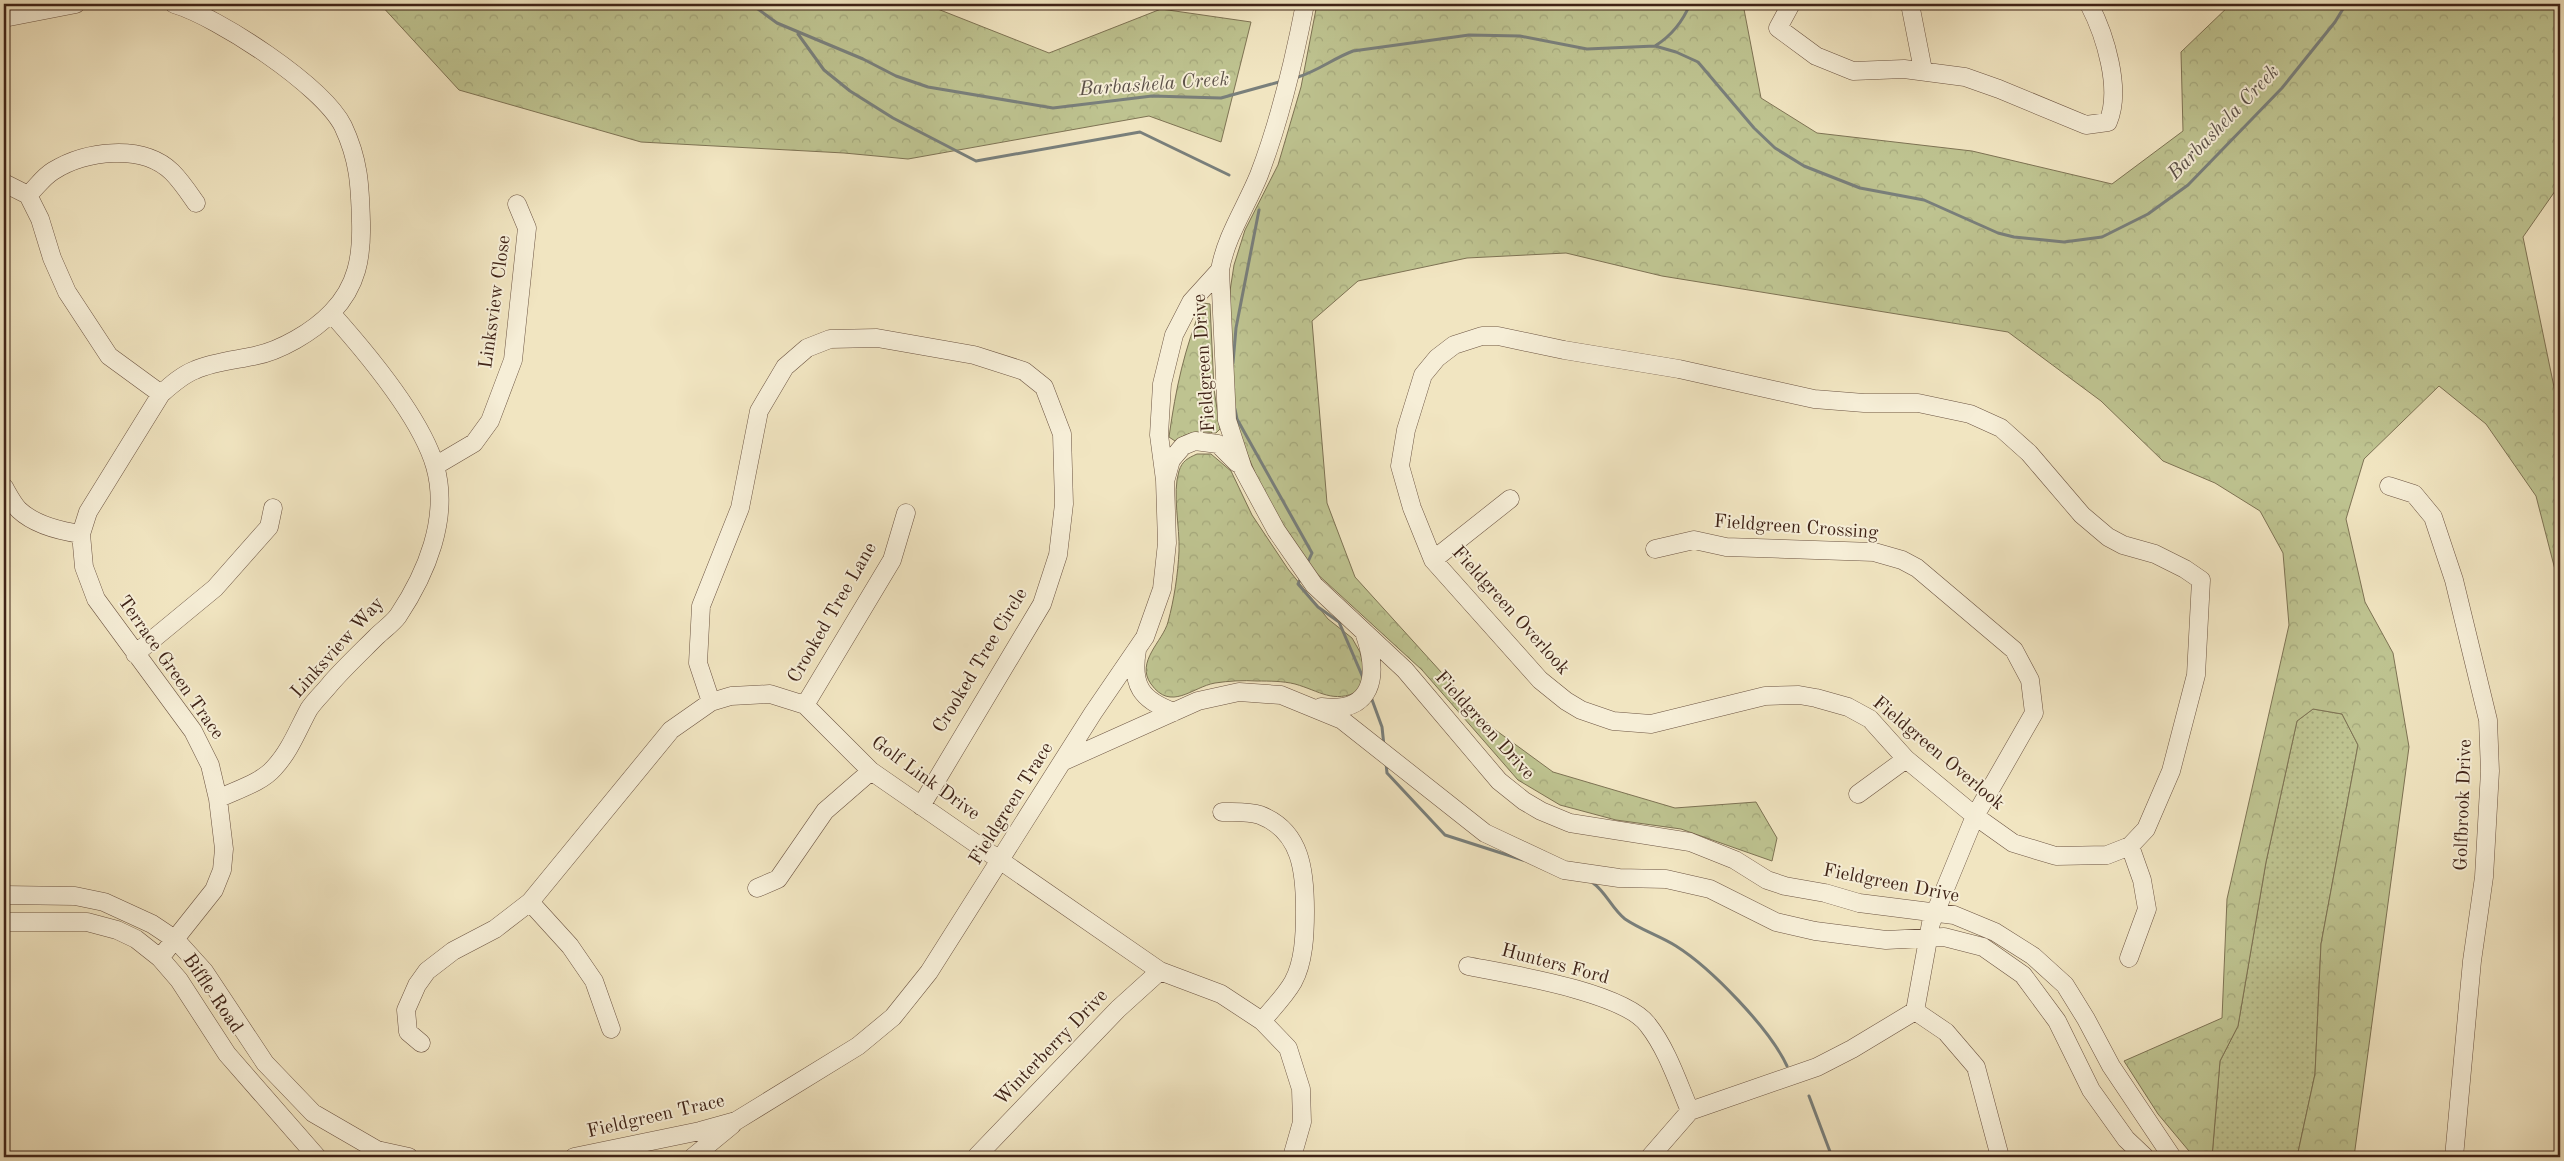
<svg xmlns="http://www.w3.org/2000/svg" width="2564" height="1161" viewBox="0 0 2564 1161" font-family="'Old Standard TT',serif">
<defs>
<pattern id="grass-dots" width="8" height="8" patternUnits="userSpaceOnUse" patternTransform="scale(1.25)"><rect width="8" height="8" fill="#bec390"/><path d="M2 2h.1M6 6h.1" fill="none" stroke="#a4a77b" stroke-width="1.8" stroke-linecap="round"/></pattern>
<pattern id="forest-crowns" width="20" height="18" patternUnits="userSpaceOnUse" patternTransform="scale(1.25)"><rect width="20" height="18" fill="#bec390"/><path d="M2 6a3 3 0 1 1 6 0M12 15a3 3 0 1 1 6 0" fill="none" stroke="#a4a77b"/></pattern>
</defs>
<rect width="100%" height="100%" fill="#f1e5c1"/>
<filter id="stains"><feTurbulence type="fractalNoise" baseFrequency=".004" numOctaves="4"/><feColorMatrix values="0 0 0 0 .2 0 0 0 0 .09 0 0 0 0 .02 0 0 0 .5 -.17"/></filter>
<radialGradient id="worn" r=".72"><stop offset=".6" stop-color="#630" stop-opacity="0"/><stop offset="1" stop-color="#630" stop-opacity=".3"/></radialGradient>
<path fill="url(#grass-dots)" stroke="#7e7354" d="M2313 709 2342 714 2358 745 2321 944 2315 1074 2297 1157H2212L2220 1061 2238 1026 2266 862 2297 721Z"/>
<path fill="url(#forest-crowns)" stroke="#7e7354" d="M380 4H925L1049 53 1161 9 1251 22 1221 142 1149 116 908 159 844 153 641 142 459 90Z
M1317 4H1743L1761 98 1817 133 1972 151 2112 184 2183 131 2181 52 2231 4H2560V184L2523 237 2560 416V589L2536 496 2486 424 2439 386 2364 459 2346 519 2365 602 2393 653 2409 747 2354 1157H2297L2315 1074 2321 944 2358 745 2342 714 2313 709 2297 721 2266 862 2238 1026 2220 1061 2212 1157H2194L2158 1114 2124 1061 2222 1018 2227 899 2289 625 2283 553 2260 511 2215 483 2163 461 2101 401 2008 332 1662 276 1566 253 1467 258 1358 281 1312 321 1327 503 1355 577 1490 726 1553 772 1675 808 1756 802 1777 838 1772 861 1681 829 1616 820 1560 805 1518 780 1422 670 1315 572 1288 534 1261 487 1241 439 1232 406 1230 291 1234 265 1245 230 1278 165 1301 87Z
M1203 303 1210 304 1214 389 1220 429 1216 433C1200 431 1189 431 1175 441L1169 437C1176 387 1184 350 1203 303Z
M1197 454H1211L1231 471 1252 515 1288 569 1328 619 1352 638 1360 652 1365 673 1359 691C1333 704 1320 691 1295 684 1283 681 1269 681 1257 681 1244 680 1228 681 1215 683 1192 687 1171 712 1151 684 1135 662 1163 641 1168 622 1174 600 1178 574 1179 551 1180 527 1172 493 1179 471 1182 461 1188 458 1197 454Z"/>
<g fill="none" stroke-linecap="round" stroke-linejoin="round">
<path stroke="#797f7b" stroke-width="3" d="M751 4 777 23 863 59 896 76 928 87 1053 108 1152 96 1221 98 1279 82
M798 34 824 70 850 91 893 118 976 161 1140 132 1229 175
M1655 46C1671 36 1683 21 1690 4
M1298 77C1318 71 1334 58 1353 51L1469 35 1520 36 1587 49 1655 46 1676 52 1698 62 1754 128 1775 148 1804 166 1860 188 1924 200 1998 233 2014 237 2064 242 2102 237 2148 214 2188 185 2282 88 2335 22 2346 4
M1233 363 1236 328 1259 210
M1235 409 1237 419 1312 553 1307 564
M1301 578 1298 584 1318 607 1339 622 1364 680
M1371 697 1382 727 1384 746
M1386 763 1387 773 1445 835 1523 860
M1593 883C1606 892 1612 909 1625 919 1641 930 1660 936 1676 946 1711 968 1770 1029 1787 1066
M1809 1096 1832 1157"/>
<g stroke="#6c5442" stroke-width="19">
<path id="minor" d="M1305 4C1294 61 1280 120 1259 175 1246 207 1226 236 1220 270L1227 420 1243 469 1276 530 1314 585 1405 670 1499 781 1524 801 1541 811 1570 823 1690 842 1735 860 1767 880 1785 886 1825 893 1859 903 1954 915 1995 932 2033 956 2065 985 2086 1019 2111 1066 2172 1157
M1791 4 1778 28 1816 56 1853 71 1904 69 1965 77 1999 89 2086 125 2108 122C2122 89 2105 35 2089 4
M1910 4 1923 70
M4 18 76 4
M4 183 28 195 40 219 52 258 67 292 109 356 161 394
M28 195C36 188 43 177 53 171 85 151 142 143 172 172 181 181 189 193 196 203
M1482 336H1498L1564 350 1679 369 1814 399 1864 403H1918L1970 414 2001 428 2029 453 2082 515 2108 537 2123 545 2155 554 2185 569 2201 580 2196 675 2171 771 2146 829 2130 846 2107 855 2056 856 2013 843 1975 816 1906 759 1870 719 1848 707 1816 698 1799 695 1765 696 1651 724 1613 721 1581 710 1566 701 1540 680 1433 560 1412 508 1400 466 1406 430 1423 375 1437 358 1454 345Z
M435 466 474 443 490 421 513 360 527 228 517 204
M1166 478 1171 460 1183 446 1195 441 1218 444 1237 463
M2389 486 2414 494 2433 517 2454 580 2488 720 2490 771 2484 877 2472 961 2454 1157
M4 487C8 494 13 504 19 510 35 525 60 531 81 534
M1433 560 1510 499
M1137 650C1131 685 1141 700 1174 712
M135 654 215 588 269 527 273 508
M711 702 698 663 701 606 740 508 759 411 785 367 807 348 830 339 877 338 974 355 1024 371 1044 387 1062 434 1064 504 1058 555 1042 604 921 806
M805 705 892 560 906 513
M1321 707C1373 714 1379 676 1365 635
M1064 761 1198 701 1239 692 1281 695 1342 720 1485 833 1564 870 1619 878 1666 879 1710 889 1776 922 1815 931 1886 940 1944 937 1983 947 2023 975 2057 1021 2091 1090 2126 1139 2145 1157
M1858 794 1906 759
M218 799C236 790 261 783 274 768 290 751 298 729 309 709 315 700 324 692 331 683 345 667 361 652 376 637 383 630 392 624 398 616 426 574 450 518 435 466 421 418 365 351 331 313
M1222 812C1235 812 1249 811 1260 815 1302 831 1305 873 1305 911 1305 934 1304 962 1293 982 1285 996 1272 1009 1262 1021
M757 888 778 879 825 811 871 771
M4 895 75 896 104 902 152 924 176 940 204 971 265 1063 313 1113 377 1150 409 1157
M530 902 570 946 594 981 611 1029
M4 922H87L117 930 136 939 160 958 179 980 227 1054 317 1157
M160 958 214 890 222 870 224 849 218 799 210 765 193 731 96 599 84 567 81 534 88 512 161 394C171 385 182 375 195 370 213 362 235 360 254 356 280 351 313 332 332 312 357 286 362 257 361 222 360 185 359 160 343 126 322 85 218 17 174 4
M2129 958 2147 909 2142 880 2130 846
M1468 966C1509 974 1624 992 1648 1025 1667 1049 1678 1083 1690 1111
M1915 1011 1946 1032 1976 1067 2000 1157
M421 1043 408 1032 406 1010 417 985 427 971 453 951 495 929 530 902 671 730 711 702 731 696 770 694 805 705 871 771 1160 971 1221 994 1262 1021 1288 1048 1301 1089 1302 1122 1292 1157
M574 1157 700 1131 736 1121 858 1046 893 1017 929 972 1093 713 1145 637 1162 589 1167 543 1165 480 1159 435 1162 384 1174 335 1191 302 1220 270
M693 1157 732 1125
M976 1157 1118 1009 1160 971
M1650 1157 1690 1111 1817 1067 1852 1049 1915 1011 1931 923 1975 816 2034 713 2030 680 2014 650 1917 568 1902 560 1874 552 1726 547 1694 540 1655 549"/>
</g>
<use href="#minor" stroke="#f6eed7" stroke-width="18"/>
</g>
<g text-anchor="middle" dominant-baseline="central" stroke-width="4" stroke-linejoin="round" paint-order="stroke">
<g font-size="19" fill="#3f2317" stroke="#f6eed7">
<text transform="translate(496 302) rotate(-82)">Linksview Close</text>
<text transform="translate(1205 363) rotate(-94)">Fieldgreen Drive</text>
<text transform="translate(1796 528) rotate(4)">Fieldgreen Crossing</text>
<text transform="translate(1510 611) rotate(48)">Fieldgreen Overlook</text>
<text transform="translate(833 613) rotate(-60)">Crooked Tree Lane</text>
<text transform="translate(338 648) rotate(-48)">Linksview Way</text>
<text transform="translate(981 661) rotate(-59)">Crooked Tree Circle</text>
<text transform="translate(170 668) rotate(55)">Terrace Green Trace</text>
<text transform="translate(1484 726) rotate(48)">Fieldgreen Drive</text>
<text transform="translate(1938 754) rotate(40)">Fieldgreen Overlook</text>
<text transform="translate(925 779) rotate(36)">Golf Link Drive</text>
<text transform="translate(1012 804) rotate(-58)">Fieldgreen Trace</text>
<text transform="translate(2464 805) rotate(-88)">Golfbrook Drive</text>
<text transform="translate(1891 884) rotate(11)">Fieldgreen Drive</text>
<text transform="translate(1555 965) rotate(15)">Hunters Ford</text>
<text transform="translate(212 994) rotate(56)">Biffle Road</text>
<text transform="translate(1052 1048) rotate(-46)">Winterberry Drive</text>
<text transform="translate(656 1117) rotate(-13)">Fieldgreen Trace</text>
</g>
<g font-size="20" font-style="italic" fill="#5c5149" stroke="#f6eed7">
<text transform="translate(1154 85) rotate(-4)">Barbashela Creek</text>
<text transform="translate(2224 123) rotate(-46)">Barbashela Creek</text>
</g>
</g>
<rect width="2564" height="1161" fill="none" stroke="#f1e5c1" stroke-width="20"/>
<rect x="5" y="5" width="2554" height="1151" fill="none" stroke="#3f2317" stroke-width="2.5"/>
<rect x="10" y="10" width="2544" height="1141" fill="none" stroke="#3f2317"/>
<rect width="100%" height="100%" filter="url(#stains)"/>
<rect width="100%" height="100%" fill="url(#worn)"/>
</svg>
